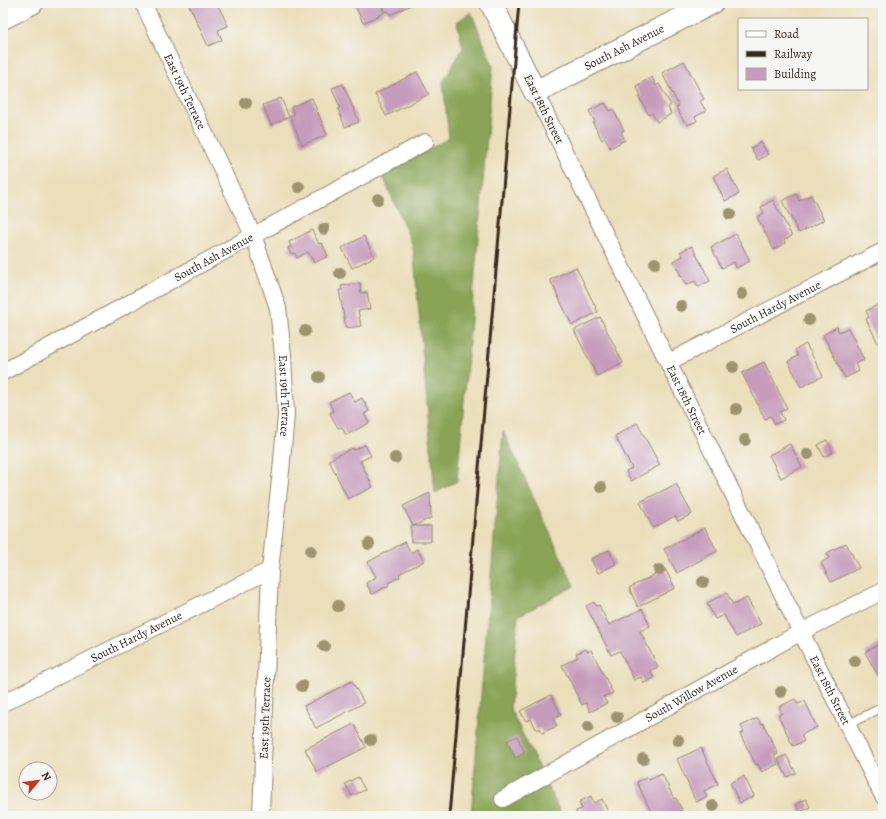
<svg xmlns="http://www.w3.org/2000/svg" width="886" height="819" viewBox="0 0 886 819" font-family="Alegreya,serif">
<rect width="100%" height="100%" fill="#f6f6f2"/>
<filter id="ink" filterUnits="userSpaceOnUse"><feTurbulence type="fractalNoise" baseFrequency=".025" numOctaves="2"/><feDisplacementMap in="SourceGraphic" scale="8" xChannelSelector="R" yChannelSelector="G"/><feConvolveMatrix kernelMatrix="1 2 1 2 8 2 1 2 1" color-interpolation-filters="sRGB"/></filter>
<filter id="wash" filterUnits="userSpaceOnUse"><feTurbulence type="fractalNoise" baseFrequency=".012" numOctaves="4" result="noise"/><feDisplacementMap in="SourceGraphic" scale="16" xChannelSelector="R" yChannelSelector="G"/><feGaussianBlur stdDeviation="0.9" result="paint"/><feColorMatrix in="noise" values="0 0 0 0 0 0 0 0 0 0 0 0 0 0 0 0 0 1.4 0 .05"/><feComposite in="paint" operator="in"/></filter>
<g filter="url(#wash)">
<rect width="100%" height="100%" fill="#ebdeba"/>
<path fill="#89a457" stroke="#62673a" d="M471 12 493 66 457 481 435 493 413 246 382 174 449 138 443 82 463 48 457 22Z
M503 431 574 586 518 616 510 708 562 816H471Z"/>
<g id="blocks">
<path fill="#c59cbc" d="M188 3H217L228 26 218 30 222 40 208 46Z
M354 3H380L384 13 363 23Z
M381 3H415L390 15 388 11 385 12Z
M684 61 704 99 700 101 706 111 695 117 697 121 688 125 686 121 684 122 676 107 679 106 662 73Z
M417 72 429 94 386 116 375 94Z
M652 77 656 86 659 84 671 105 668 107 671 114 657 122 652 113 649 115 639 97 641 96 636 86Z
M343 84 359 122 345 127 338 109 340 108 332 88Z
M281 98 289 117 271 125 263 105Z
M312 98 327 135 302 145 290 116 294 114 291 107Z
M605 103 610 111 613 109 624 130 621 132 625 140 610 148 605 138 602 140 593 123 595 122 589 111Z
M761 142 768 155 758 160 751 148Z
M727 169 739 194 725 201 713 176Z
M796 194 799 201 811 195 824 220 799 233 782 201Z
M773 200 792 236 784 240 785 243 774 250 757 217 764 213 761 207Z
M312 230 319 244 322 243 328 256 314 263 308 252 297 258 295 253 291 254 288 248 291 247 289 242Z
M736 234 750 261 736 268 734 262 722 268 711 247Z
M364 236 374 257 352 268 342 248Z
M692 246 710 281 698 287 695 281 686 285 673 261 683 256 680 252Z
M576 267 598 312 572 325 550 280Z
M360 283 361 293 367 292 370 309 358 311 361 326 346 328 339 290H342L341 286Z
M883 302V343L879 345 866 319 869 317 866 311Z
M600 317 623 363 597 376 574 330Z
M837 327 839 332 848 328 864 360 855 364 859 371 845 378 823 335Z
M806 344 823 376 801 387 788 361 798 356 795 350Z
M764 362 787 408 780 412 784 420 775 424 771 416 765 419 742 373Z
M349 392 355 402 362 398 369 411 364 414 369 423 346 435 342 427 338 428 330 413 333 411 329 402Z
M637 423 660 465 631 481 626 471 632 468 615 436Z
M827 440 833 452 824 457 818 445Z
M790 444 802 467 781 478 769 455Z
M365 445 371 456 360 461 373 487 348 499 329 460 353 448 354 450Z
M676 484 692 514 678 521 675 516 653 528 640 502Z
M430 493 431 518 413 526 403 506Z
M411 526H431V542H411Z
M705 528 717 551 677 573 664 549Z
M405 542 411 553 417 549 424 561 399 574 400 577 388 583 389 585 372 594 366 583 376 577 368 562Z
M846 543 859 568 831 582 821 563 829 558 827 553Z
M609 550 616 564 598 573 591 559Z
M665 569 675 588 638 607 629 588Z
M727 593 733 605 747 598 761 624 736 637 724 615 715 619 707 603Z
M594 602 596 606 599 605 609 625 642 609 650 626 640 631 658 667 650 671 654 678 644 683 641 677 634 680 620 651 611 655 586 606Z
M883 642V673L878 676 865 652Z
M586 649 588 652 591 650 613 693 603 697 607 703 590 712 586 703 582 705 562 665 578 657 576 654Z
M352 681 364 703 316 728 304 706Z
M551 695 561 715 553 719 557 726 542 733 540 728 537 730 531 719 526 721 520 711Z
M795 699 798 704 805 701 817 727 801 735 804 741 793 746 778 715 782 713 779 707Z
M758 718 761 724 763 723 778 754 774 755 778 764 762 772 758 764 756 765 740 734 744 732 741 726Z
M354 724 366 747 317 772 305 749Z
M517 736 525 753 515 758 507 741Z
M701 748 718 784 704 791 707 797 696 802 677 759Z
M786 755 796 773 787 777 778 759Z
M662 774 674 799 676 798 682 810 671 816H653L637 782 648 777 649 780Z
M744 776 754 796 740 803 730 783Z
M358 777 365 790 352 796 345 784Z
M591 796 594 803 602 799 610 816H578L576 811 582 809 579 802Z
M806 799 810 807 800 812 796 804Z"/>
</g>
</g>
<g filter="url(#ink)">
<use href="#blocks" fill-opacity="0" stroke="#93846c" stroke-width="1"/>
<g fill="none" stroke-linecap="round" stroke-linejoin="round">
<g stroke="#93846c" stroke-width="10">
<path id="lane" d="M847 725 883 707"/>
</g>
<g stroke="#93846c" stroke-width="18">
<g id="street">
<path id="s1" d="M143 3 253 235 278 308 283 355 286 415 281 471 270 570 261 816"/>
<path id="s2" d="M535 92 801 632 883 796"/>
<path id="s3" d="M669 362 883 251"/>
<path id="s4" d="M3 372 425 142"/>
<path id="s5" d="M3 703 270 570"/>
<path id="s6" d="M503 799 801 632 883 591"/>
</g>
</g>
<g stroke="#93846c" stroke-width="24">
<g id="secondary">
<path id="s7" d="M491 3 535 92 712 3"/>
<path d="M3 18 32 3"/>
</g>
</g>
<use href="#lane" stroke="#fff" stroke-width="8"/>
<use href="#street" stroke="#fff" stroke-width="16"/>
<use href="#secondary" stroke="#fff" stroke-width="22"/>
<path stroke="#3b2a1e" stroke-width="3" d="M449 816 519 3"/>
</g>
<g fill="#9d936f">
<circle cx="246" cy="103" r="6"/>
<circle cx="299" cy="187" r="6"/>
<circle cx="378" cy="199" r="6"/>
<circle cx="730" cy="214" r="6"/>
<circle cx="324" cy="229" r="6"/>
<circle cx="655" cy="263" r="6"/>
<circle cx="340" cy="273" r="6"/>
<circle cx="742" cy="294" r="6"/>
<circle cx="681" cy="306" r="6"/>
<circle cx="809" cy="320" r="6"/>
<circle cx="305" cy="331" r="6"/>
<circle cx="733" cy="367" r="6"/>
<circle cx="319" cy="377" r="6"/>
<circle cx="736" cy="409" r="6"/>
<circle cx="745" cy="440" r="6"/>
<circle cx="808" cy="454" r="6"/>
<circle cx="395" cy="458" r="6"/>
<circle cx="601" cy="487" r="6"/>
<circle cx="369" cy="544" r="6"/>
<circle cx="311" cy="551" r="6"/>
<circle cx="659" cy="570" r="6"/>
<circle cx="703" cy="582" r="6"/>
<circle cx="338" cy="606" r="6"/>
<circle cx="324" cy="646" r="6"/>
<circle cx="855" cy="661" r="6"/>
<circle cx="302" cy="686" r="6"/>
<circle cx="781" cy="692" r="6"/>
<circle cx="617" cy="717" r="6"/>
<circle cx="588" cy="727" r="6"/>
<circle cx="371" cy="740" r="6"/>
<circle cx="678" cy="740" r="6"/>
<circle cx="643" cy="759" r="6"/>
<circle cx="713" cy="806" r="6"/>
</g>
</g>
<g text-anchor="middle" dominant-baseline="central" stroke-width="3" stroke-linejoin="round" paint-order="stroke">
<g font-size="12" fill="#3b2a1e" stroke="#f6f6f2">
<text stroke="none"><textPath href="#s7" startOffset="199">South Ash Avenue</textPath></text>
<text stroke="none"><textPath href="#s1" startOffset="98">East 19th Terrace</textPath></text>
<text transform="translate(544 109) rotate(64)">East 18th Street</text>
<text stroke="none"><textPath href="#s4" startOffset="240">South Ash Avenue</textPath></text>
<text stroke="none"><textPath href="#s3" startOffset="120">South Hardy Avenue</textPath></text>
<text stroke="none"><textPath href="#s1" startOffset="422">East 19th Terrace</textPath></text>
<text stroke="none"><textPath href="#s2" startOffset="343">East 18th Street</textPath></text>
<text stroke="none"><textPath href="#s5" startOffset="149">South Hardy Avenue</textPath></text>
<text stroke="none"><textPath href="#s2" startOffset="667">East 18th Street</textPath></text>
<text stroke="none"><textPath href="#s6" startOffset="216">South Willow Avenue</textPath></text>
<text transform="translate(265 718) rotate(-88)">East 19th Terrace</text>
</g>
</g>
<rect width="886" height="819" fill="none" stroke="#f6f6f2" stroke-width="16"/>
<rect x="738" y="18" width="130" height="72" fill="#f6f6f2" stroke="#aba49d"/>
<rect x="746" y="31" width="20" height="6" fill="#ffffff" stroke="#aba49d"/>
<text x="774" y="38" font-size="12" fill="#3b2a1e">Road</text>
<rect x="746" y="51" width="20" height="6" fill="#3b2a1e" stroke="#aba49d"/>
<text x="774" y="58" font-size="12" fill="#3b2a1e">Railway</text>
<rect x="746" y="68" width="20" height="12" fill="#c59cbc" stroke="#aba49d"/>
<text x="774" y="78" font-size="12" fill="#3b2a1e">Building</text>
<g transform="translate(38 781) rotate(61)"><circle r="19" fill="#f6f6f2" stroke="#aba49d"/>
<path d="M0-3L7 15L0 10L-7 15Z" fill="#c8321e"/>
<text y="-6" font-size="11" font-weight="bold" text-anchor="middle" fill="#3b2a1e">N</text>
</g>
</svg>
